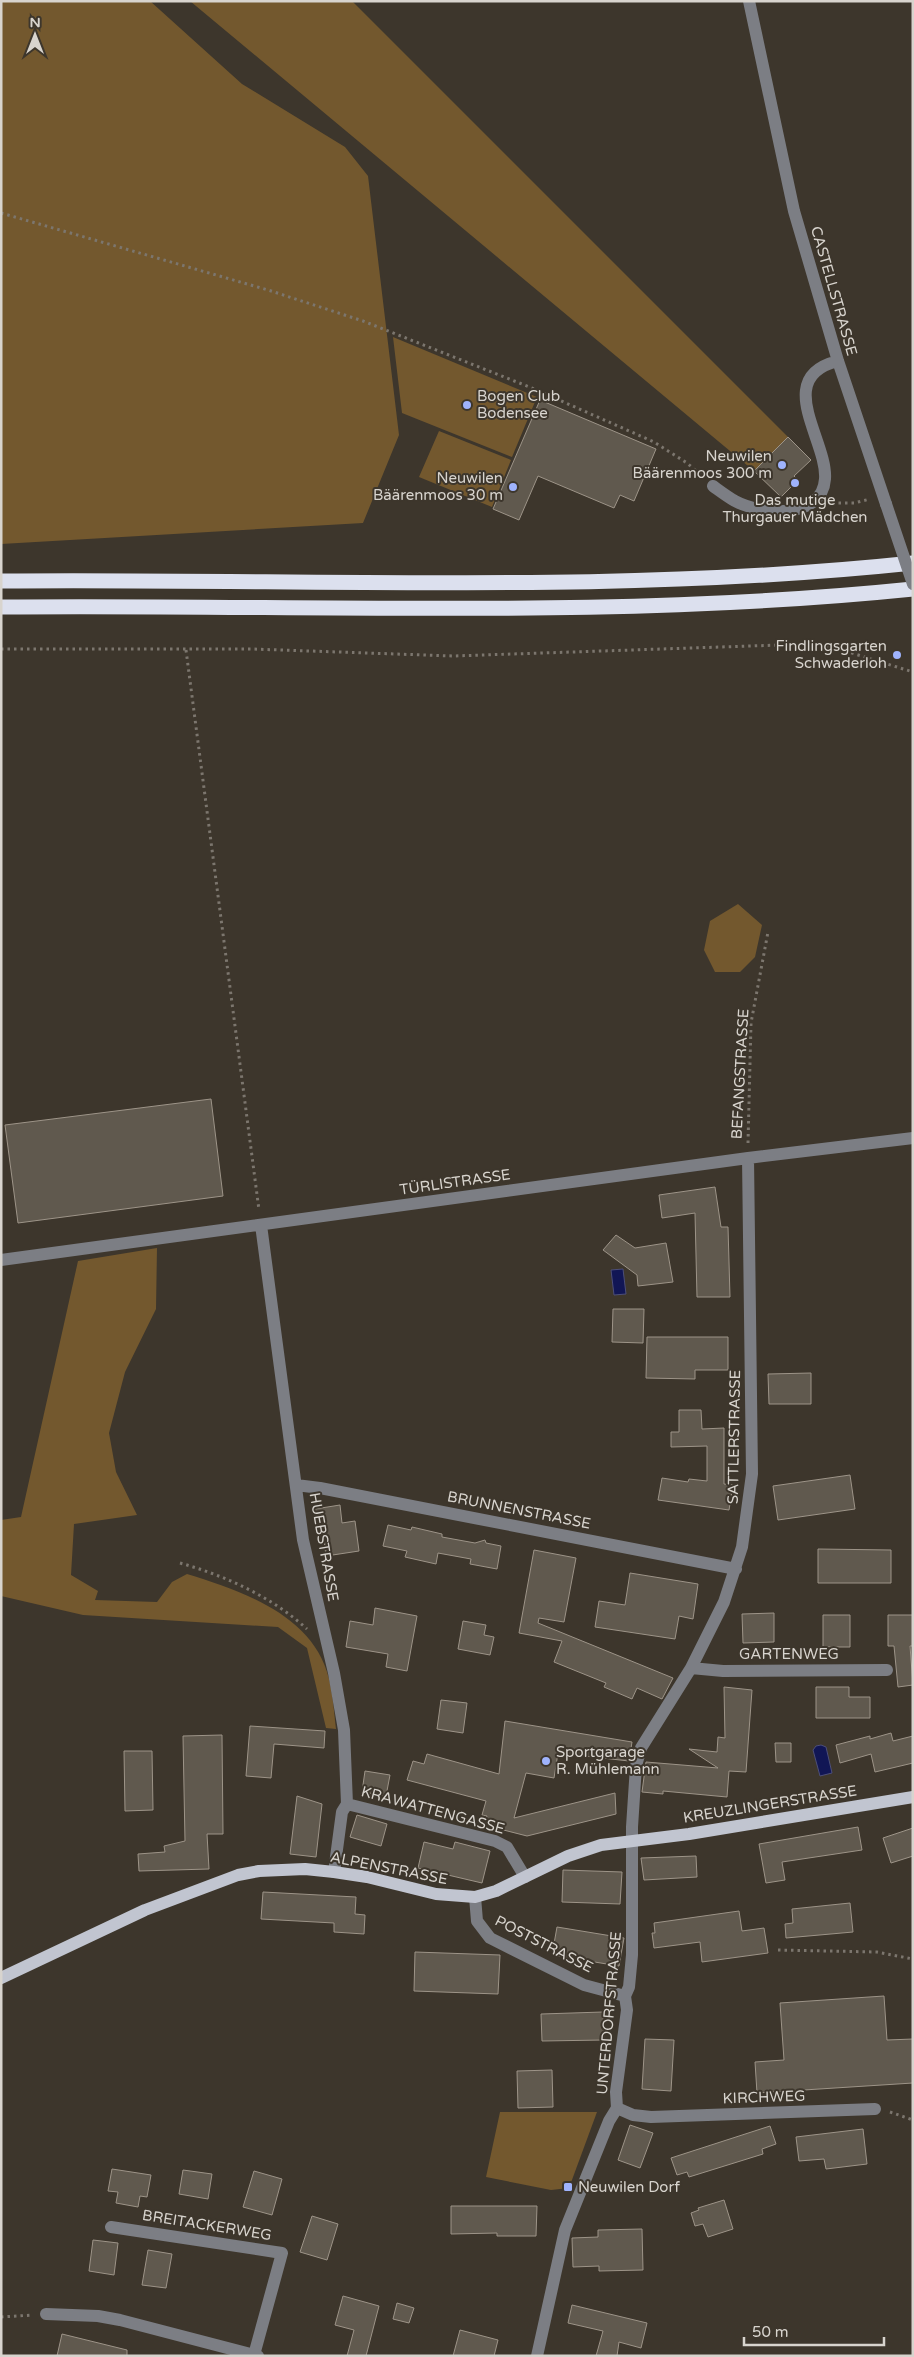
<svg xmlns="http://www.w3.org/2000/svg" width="914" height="2357" viewBox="0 0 914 2357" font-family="'Varela Round',sans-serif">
<rect width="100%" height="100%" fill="#3d362c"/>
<path fill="#73582e" d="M1 1H150L242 84 345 147 368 176 399 435 363 523 1 544Z
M190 1H352L788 437 754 471Z
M393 337 537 397 512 457 402 413Z
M439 431 511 460 492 507 419 477Z
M738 904 762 925 755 957 740 972H715L704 950 710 921Z
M157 1248 156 1309 125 1372 109 1433 116 1472 137 1515 74 1524 71 1575 98 1591 95 1600 157 1602 172 1582 187 1574C242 1591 314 1615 329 1679 333 1695 334 1712 336 1729L326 1728 307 1648 278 1627 83 1615 1 1596V1520L21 1517 78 1261Z
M500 2112H597L569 2188 551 2190 486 2177Z"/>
<path fill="#111655" stroke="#4d4f79" d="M623 1269 626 1294 614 1295 611 1270Z
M821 1745 826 1747 832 1773 820 1776 813 1750 816 1746Z"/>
<path fill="#60594e" stroke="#9d9488" d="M540 400 656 449 634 501 620 495 614 508 538 476 519 520 493 509Z
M788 437 811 460 794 476 798 480 781 497 754 471Z
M211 1099 223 1196 18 1223 5 1125Z
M715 1187 721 1227H728L730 1297H697L695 1213 662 1218 659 1195Z
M616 1235 635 1248 666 1243 673 1282 638 1286 637 1275 603 1250Z
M613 1309H644L643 1343 612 1342Z
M647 1337H728V1370H695V1379L646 1378Z
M811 1373V1404H769L768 1374Z
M679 1410H701L702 1429 724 1428V1484L733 1485 729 1510 658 1500 662 1478 688 1482 689 1479 707 1481V1446L671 1447V1432H679Z
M850 1475 855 1509 778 1520 773 1486Z
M340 1505 342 1523 355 1521 359 1551 326 1556 322 1525 317 1526 315 1509Z
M388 1525 411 1530 412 1527 442 1534V1537L475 1543 485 1540 486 1543 501 1546 497 1569 470 1564 471 1559 438 1553 436 1564 405 1557 407 1551 383 1546Z
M818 1549 891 1550V1583H818Z
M534 1550 576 1558 564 1622 539 1618 538 1623 673 1678 662 1699 637 1688 632 1699 604 1687 606 1683 554 1662 562 1641 519 1633Z
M630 1573 698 1584 693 1619 679 1616 675 1639 595 1627 599 1601 625 1605Z
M375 1608 417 1616 407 1671 386 1667 388 1654 346 1647 350 1621 373 1625Z
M774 1613V1642L743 1643 742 1614Z
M823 1615H850V1647H823Z
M888 1615H913V1646H910L913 1685 898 1687 894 1646H888Z
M463 1621 486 1625 484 1635 494 1637 490 1655 458 1649Z
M724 1687 752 1690 746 1772 729 1771 727 1797 663 1791V1794L642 1792 646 1762 718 1768 689 1749 717 1752 718 1737 725 1738Z
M816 1687H849V1697H870V1718H816Z
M441 1700 467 1703 463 1733 437 1729Z
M505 1721 632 1742 629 1761 558 1753 554 1778 526 1773 514 1818 615 1793 616 1814 527 1836 484 1825 487 1816 482 1815 486 1801 407 1780 413 1761 424 1764 427 1754 499 1774Z
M250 1726 325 1731 324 1748 274 1744 271 1778 246 1776Z
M891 1733 893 1741 913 1736V1763L875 1772 871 1754 840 1763 836 1745 870 1736V1739Z
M222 1735 223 1834H207L209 1869 139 1871 138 1854 165 1852 164 1846 185 1841 183 1736Z
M775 1743H791V1762H776Z
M124 1751H152L153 1810 125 1811Z
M365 1771 390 1775 386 1796 362 1792Z
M297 1796 322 1804 316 1857 290 1854Z
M357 1815 387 1824 381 1846 350 1837Z
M858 1827 862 1850 782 1862 785 1880 766 1883 759 1844Z
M913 1828V1856L891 1863 883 1838Z
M424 1842 453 1849 455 1842 490 1851 482 1883 418 1868Z
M696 1856 697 1877 644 1880 641 1858Z
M563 1870 622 1872 620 1904 562 1902Z
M263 1892 356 1897 355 1914 365 1915 364 1934 334 1932V1923L261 1919Z
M850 1903 853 1932 786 1938 785 1924 793 1923 792 1909Z
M739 1911 742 1931 764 1928 768 1953 702 1962 700 1942 654 1948 652 1933H655L654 1923Z
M557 1927 624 1938 619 1966 552 1955Z
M415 1952 500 1955 498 1994 414 1991Z
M884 1996 887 2040 913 2039V2083L757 2093 755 2062 784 2060 780 2003Z
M603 2012 604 2040 542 2041 541 2014Z
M645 2039 674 2040 671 2091 642 2089Z
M552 2070 553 2107 518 2108 517 2071Z
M630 2125 653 2133 640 2168 618 2160Z
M770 2126 776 2144 762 2149 763 2154 689 2177 687 2172 677 2175 671 2158Z
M863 2129 867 2164 826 2169 824 2159 799 2161 796 2137Z
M112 2169 151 2175 147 2197 140 2196 138 2207 116 2203 118 2192 108 2191Z
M183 2170 212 2174 208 2199 179 2194Z
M254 2171 282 2179 272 2215 243 2207Z
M724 2200 733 2229 708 2237 703 2224 695 2226 691 2213 699 2210 698 2208Z
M451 2206H537L536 2236H497V2233L451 2234Z
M312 2216 338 2224 327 2260 300 2252Z
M642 2229 643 2270 599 2271V2266L573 2267 572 2238 598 2237V2230Z
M93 2240 118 2243 114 2275 89 2271Z
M148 2250 172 2254 166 2288 142 2285Z
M343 2296 379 2306 366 2356H347L354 2330 335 2325Z
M397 2303 414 2308 409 2323 393 2319Z
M572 2305 647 2323 641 2348 619 2342 617 2356H596L603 2331 568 2323Z
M460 2330 498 2340 494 2356H453Z
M62 2334 127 2350V2356H57Z"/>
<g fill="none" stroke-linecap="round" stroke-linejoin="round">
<path stroke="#7c766e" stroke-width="3" stroke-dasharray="2.5 4" stroke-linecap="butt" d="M1 213 268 290 363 321 532 388 654 442 687 463 702 476
M832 503H854L870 499
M1 649H252L453 656 810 644 842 650 913 672
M186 650 259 1210
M748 1143 751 1023 768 932
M180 1563C226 1576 272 1597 307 1629
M778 1950 877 1952 913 1959
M890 2112 913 2120
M1 2317 33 2315"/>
<path stroke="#7c7e84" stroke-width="12" d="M749 1 794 211 838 361 886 504
M713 486C720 491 728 497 735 501 761 515 822 520 825 479 828 441 772 377 838 361
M261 1225 303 1540 334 1673 344 1730 347 1804 342 1812 334 1872
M1 1260 748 1158 913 1138
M296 1485 320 1488 736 1569
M691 1668 723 1671 887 1670
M347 1804 495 1841 507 1847 525 1877
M475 1897 477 1921 490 1938 584 1985 625 1996
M617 2108 633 2115 651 2117 875 2109
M111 2227 282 2253 254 2355
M46 2314 98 2316 120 2320 258 2356
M537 2356 565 2230 609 2121 617 2108 616 2092 627 2010 625 1996 629 1987 632 1955V1827L636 1766 641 1748 691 1668 724 1602 742 1547 752 1474 748 1158"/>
<path stroke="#c1c5d0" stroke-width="12" d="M1 1978 145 1910 238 1875 259 1871 305 1869 334 1872 367 1877 436 1894 475 1897 496 1891 568 1856 601 1845 689 1834 913 1797"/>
<path stroke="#dce0ee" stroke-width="15" d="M1 581C305 578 610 595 913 563
M1 607C305 604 610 620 913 589"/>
<path stroke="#7c7e84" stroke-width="12" d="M886 504 913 584"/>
</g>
<g fill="#9fb3fd" stroke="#3d362c" stroke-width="2">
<circle cx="467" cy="405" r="5"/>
<circle cx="782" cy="465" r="5"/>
<circle cx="795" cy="483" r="5"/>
<circle cx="513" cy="487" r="5"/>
<circle cx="897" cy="655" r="5"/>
<circle cx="546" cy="1761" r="5"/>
<rect x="563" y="2182" width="10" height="10" rx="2.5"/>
</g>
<g text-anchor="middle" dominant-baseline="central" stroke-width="4" stroke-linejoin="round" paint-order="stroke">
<g font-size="15" fill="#d8d4ce" stroke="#3d362c">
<text transform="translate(834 291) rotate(74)">CASTELLSTRASSE</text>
<text transform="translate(740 1074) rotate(-87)">BEFANGSTRASSE</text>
<text transform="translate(455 1182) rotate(-8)">TÜRLISTRASSE</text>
<text transform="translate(734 1437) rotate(-89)">SATTLERSTRASSE</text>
<text transform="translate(519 1510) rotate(11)">BRUNNENSTRASSE</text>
<text transform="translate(324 1547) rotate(80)">HUEBSTRASSE</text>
<text x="789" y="1654">GARTENWEG</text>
<text transform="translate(770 1804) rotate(-9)">KREUZLINGERSTRASSE</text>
<text transform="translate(433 1810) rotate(15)">KRAWATTENGASSE</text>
<text transform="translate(389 1868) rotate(11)">ALPENSTRASSE</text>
<text transform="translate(544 1944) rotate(27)">POSTSTRASSE</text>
<text transform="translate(609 2013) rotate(-85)">UNTERDORFSTRASSE</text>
<text transform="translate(764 2097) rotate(-2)">KIRCHWEG</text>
<text transform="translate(207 2225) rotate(9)">BREITACKERWEG</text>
</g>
<g font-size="15" fill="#d8d4ce" stroke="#3d362c" text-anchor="start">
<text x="477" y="396">Bogen Club<tspan x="477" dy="17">Bodensee</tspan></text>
<text x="772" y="456" text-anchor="end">Neuwilen<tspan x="772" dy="17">Bäärenmoos 300 m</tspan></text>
<text x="503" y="478" text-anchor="end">Neuwilen<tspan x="503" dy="17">Bäärenmoos 30 m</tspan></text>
<text x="795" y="500" text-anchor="middle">Das mutige<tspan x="795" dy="17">Thurgauer Mädchen</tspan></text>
<text x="887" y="646" text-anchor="end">Findlingsgarten<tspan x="887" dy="17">Schwaderloh</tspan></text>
<text x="556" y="1752">Sportgarage<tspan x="556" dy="17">R. Mühlemann</tspan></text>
<text x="578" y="2187">Neuwilen Dorf</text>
</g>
</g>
<rect width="914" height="2357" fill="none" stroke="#d8d4ce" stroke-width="5"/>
<g transform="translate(35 35)" stroke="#3d362c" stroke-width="4" paint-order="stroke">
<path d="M0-4L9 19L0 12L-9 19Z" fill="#d8d4ce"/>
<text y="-8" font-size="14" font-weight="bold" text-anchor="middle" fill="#d8d4ce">N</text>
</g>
<path d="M744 2337v8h140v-8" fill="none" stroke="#d8d4ce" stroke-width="2.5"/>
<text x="752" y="2337" font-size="15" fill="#d8d4ce" stroke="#3d362c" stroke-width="4" paint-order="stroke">50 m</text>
</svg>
